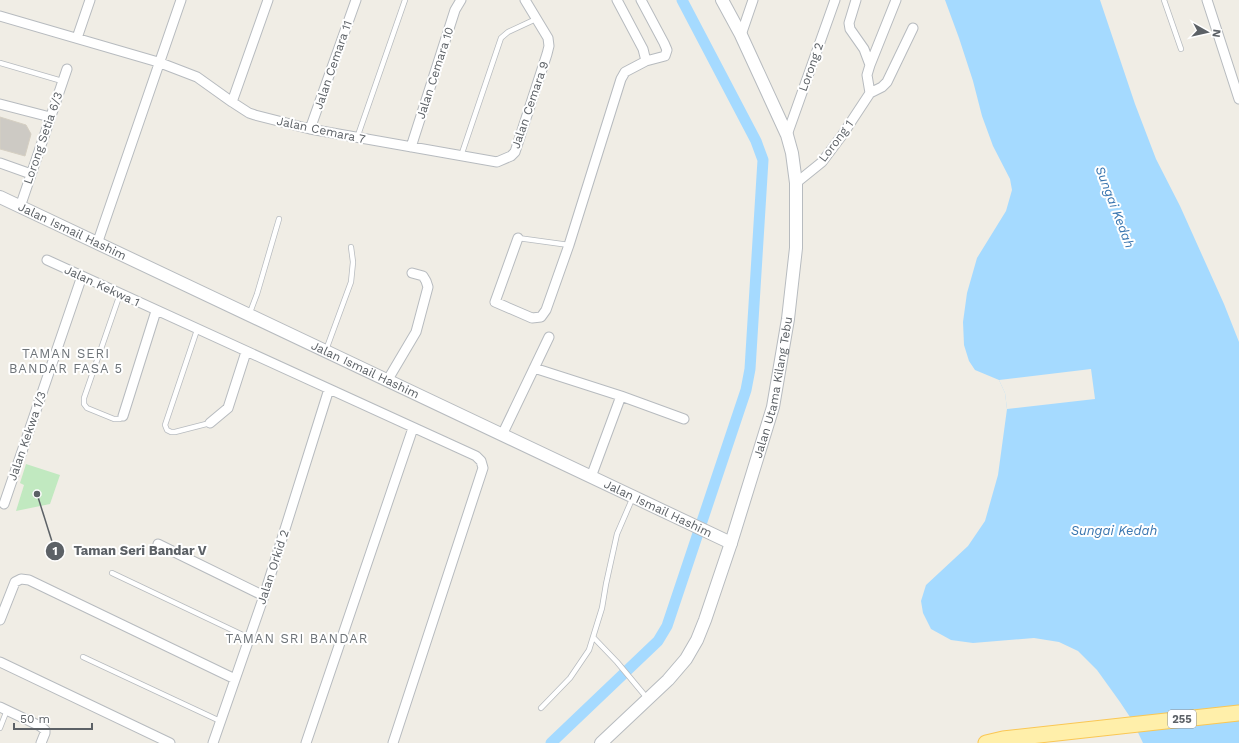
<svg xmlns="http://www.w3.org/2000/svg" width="1239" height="743" viewBox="0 0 1239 743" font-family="'Work Sans',sans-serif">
<rect width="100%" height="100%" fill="#f0ede5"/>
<path fill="#c1e9c0" d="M26 464 60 475 50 504 16 511 24 485 20 483Z"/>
<path fill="#a5daff" d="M945 0H1100L1135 104 1156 159 1180 206 1224 304 1239 342V743H1143L1132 720 1120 702 1097 670 1078 651 1059 642 1034 638 973 643 951 640 931 629 923 613 921 601 926 585 968 546 985 521 998 475 1007 409 1005 393 999 380 975 370 969 361 964 345 963 322 967 293 977 258 1006 211 1012 190 1010 179 993 146 982 116 973 81 959 38Z"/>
<path fill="#f0ede5" d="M1091 369 1095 399 1007 409 1005 393 999 380Z"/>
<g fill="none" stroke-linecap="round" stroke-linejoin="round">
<path stroke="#a5daff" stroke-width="11" d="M551 743 658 641 667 626 746 390 750 369 763 160 756 141 682 0"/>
</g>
<path fill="#cdcac4" stroke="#d5cfc2" d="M0 117 26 125 31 134 25 156 0 149Z"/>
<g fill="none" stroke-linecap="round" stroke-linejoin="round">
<g stroke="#b7bbbf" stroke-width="6">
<path id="service" d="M1164 0 1181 49
M0 63 62 81
M357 138 405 0
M461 156 501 38 508 32 536 19
M518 238 569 245
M120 294 84 398V404L87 408 114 419H120L123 416
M249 315 257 294 279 219
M197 330 165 425 167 430 171 432H175L210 423
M326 350 351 282 353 262 351 247
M112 573 249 638
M594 638 617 662 647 698
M83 657 220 721
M541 708 570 678 589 650 602 608 606 584 617 534 633 497
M0 728 7 710"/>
</g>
<g stroke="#b7bbbf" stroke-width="11">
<path id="minor" d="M641 0 664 43 667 50 665 56 646 61
M856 0 849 23 850 29 864 49 870 65 867 75 870 93
M1207 0 1239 99
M0 16 158 62 197 77 232 102 249 113 255 115 310 129 497 162 511 156 515 152 547 54 549 46 548 38 525 0
M741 35 753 0
M77 38 90 0
M870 65 896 0
M232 102 268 0
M0 104 50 117
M310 129 356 0
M787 135 835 0
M411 147 455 10 461 0
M0 163 31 174
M796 183 822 162 843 134 870 93 882 87 887 82 913 28
M20 207 67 69
M518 238 495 302 532 318 541 317 546 310 569 245 621 79 625 72 646 61 643 49 617 0
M97 244 181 0
M47 260 476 456 481 461 483 468 393 743
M534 368 621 396 684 419
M387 381 416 332 428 287 426 281 423 276 412 273
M123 416 156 311
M210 423 228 408 246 352
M502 435 549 337
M591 477 621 396
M4 504 82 276
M158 544 264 596
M0 620 15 582 21 579 29 580 235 679
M0 662 170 743
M0 707 40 726 45 730V733L41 743
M213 743 264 596 329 389
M306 743 413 428"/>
</g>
<g stroke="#b7bbbf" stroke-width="14">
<g id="tertiary">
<path id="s1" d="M0 197 731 543"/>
<path id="s2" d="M601 743 668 680 686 659 697 640 705 620 731 543 773 407 788 319 796 248V183L792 153 787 135 741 35 722 0"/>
</g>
</g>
<g stroke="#fac754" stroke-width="17">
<path id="primary" d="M986 743 1003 739 1239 713"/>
</g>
<use href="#service" stroke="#fff" stroke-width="4.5"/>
<use href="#minor" stroke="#fff" stroke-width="9"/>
<use href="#tertiary" stroke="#fff" stroke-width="12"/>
<use href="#primary" stroke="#ffefaa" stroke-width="15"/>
</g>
<g text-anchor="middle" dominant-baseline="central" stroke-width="4" stroke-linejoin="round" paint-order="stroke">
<rect fill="#fff" stroke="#8d9094" stroke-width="1" x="1168" y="710" width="28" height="18" rx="3"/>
<g font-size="11" font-weight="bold" fill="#5c6166">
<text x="1182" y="719">255</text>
</g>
<g font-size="12" fill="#5c6166" stroke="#fff">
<text transform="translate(333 65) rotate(-71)">Jalan Cemara 11</text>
<text transform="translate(811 67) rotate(-70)">Lorong 2</text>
<text transform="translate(435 73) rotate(-72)">Jalan Cemara 10</text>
<text transform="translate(530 105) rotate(-71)">Jalan Cemara 9</text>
<text transform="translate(321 130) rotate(12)">Jalan Cemara 7</text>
<text transform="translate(43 138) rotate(-71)">Lorong Setia 6/3</text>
<text transform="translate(836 141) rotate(-53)">Lorong 1</text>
<text stroke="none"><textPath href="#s1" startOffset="80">Jalan Ismail Hashim</textPath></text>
<text transform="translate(102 286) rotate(25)">Jalan Kekwa 1</text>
<text stroke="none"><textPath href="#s1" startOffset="404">Jalan Ismail Hashim</textPath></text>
<text stroke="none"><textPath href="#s2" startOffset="406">Jalan Utama Kilang Tebu</textPath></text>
<text transform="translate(27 436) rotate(-71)">Jalan Kekwa 1/3</text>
<text stroke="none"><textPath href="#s1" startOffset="728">Jalan Ismail Hashim</textPath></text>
<text transform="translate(273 567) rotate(-72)">Jalan Orkid 2</text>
</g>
<g font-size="13" font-style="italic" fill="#3975af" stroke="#fff">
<text transform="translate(1115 207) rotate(69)">Sungai Kedah</text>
<text x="1114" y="530">Sungai Kedah</text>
</g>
<g font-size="13" letter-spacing="1" fill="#6d7378" stroke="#fff">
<text x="66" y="353">TAMAN SERI<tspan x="66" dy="15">BANDAR FASA 5</tspan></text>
<text x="297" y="638">TAMAN SRI BANDAR</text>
</g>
</g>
<path fill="none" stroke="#5c6166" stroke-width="1.5" d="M37 494L55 551"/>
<g fill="#5c6166" stroke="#fff" stroke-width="1.5">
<circle cx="37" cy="494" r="4"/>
<circle cx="55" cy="551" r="10"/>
</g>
<g font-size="12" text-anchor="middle" font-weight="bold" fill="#fff">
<text x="55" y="555">1</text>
</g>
<g font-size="13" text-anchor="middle" font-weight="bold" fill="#5c6166" stroke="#fff" stroke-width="4" stroke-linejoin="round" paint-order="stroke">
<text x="140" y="555">Taman Seri Bandar V</text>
</g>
<g transform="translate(1207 32) rotate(98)" stroke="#ffffff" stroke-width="3" paint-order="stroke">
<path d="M0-3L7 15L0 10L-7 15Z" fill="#5c6166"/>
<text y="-6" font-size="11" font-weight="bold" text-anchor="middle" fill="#5c6166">N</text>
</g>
<path d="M14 723v6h78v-6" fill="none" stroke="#5c6166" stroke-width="2"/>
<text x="20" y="723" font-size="12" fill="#5c6166" stroke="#ffffff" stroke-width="3" paint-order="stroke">50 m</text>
</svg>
